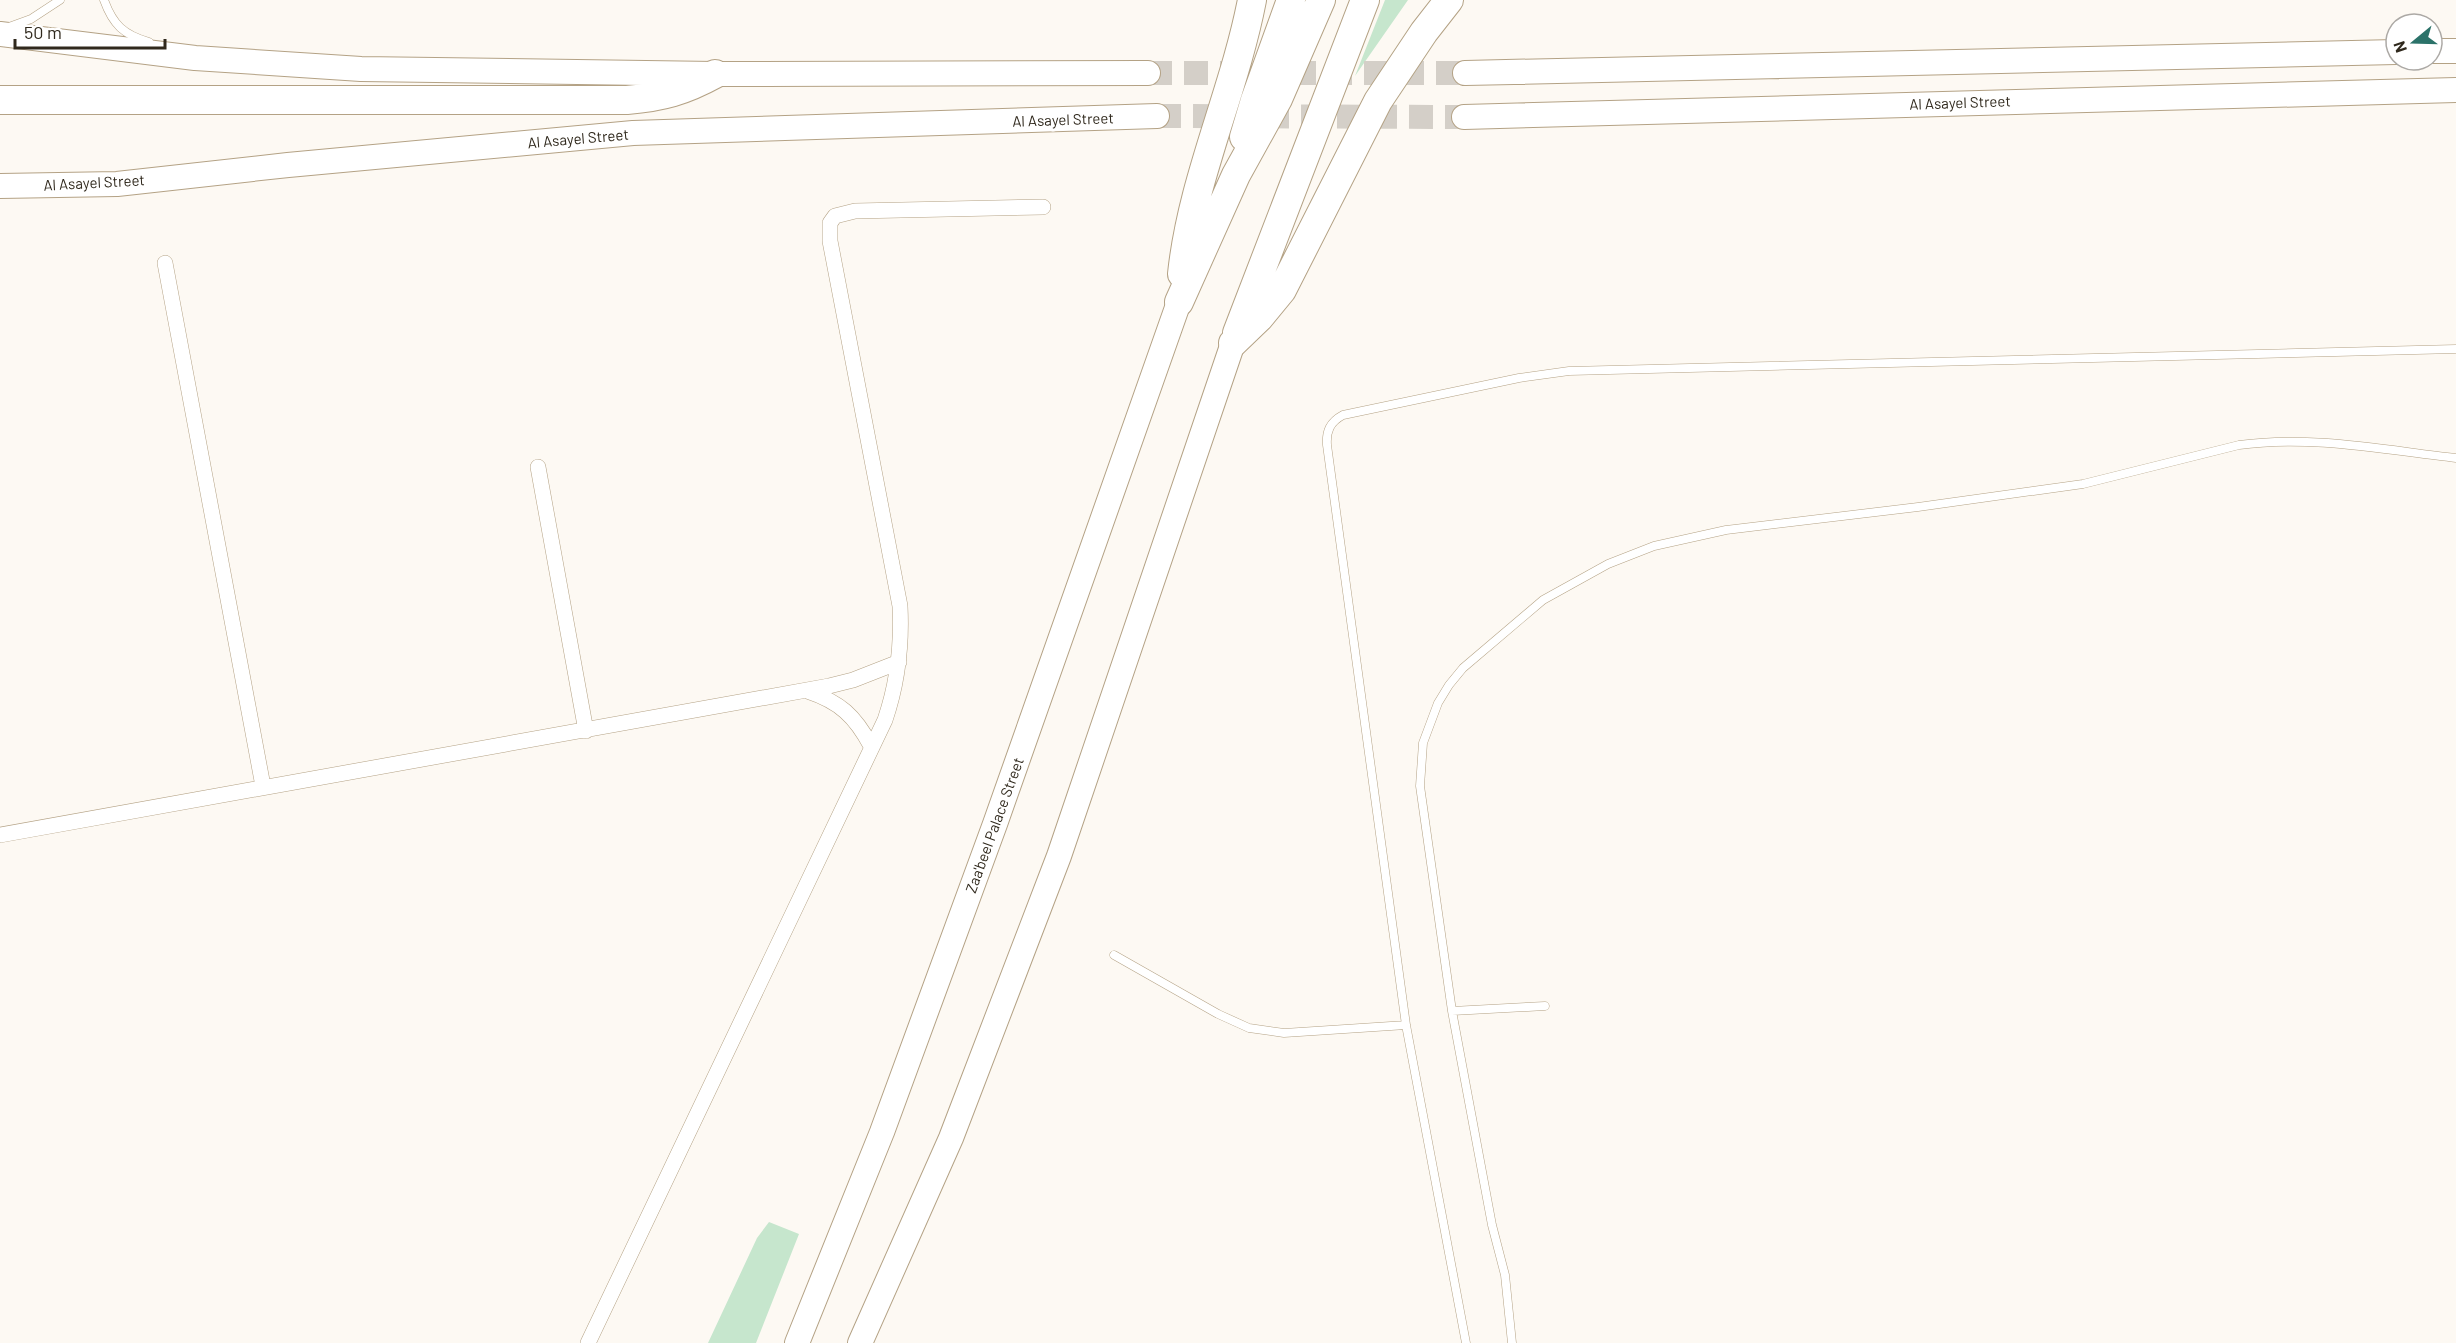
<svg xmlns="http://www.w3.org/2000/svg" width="2456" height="1343" viewBox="0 0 2456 1343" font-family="Barlow,sans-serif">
<rect width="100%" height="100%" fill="#fdf9f3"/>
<path fill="#c6e6cd" d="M1385 0H1408L1355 76Z
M769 1222 799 1234 756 1343H708L757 1238Z"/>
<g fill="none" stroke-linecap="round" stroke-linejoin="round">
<path stroke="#d4cfc8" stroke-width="24" stroke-dasharray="24 12" stroke-linecap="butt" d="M1148 73H1465
M1157 116 1464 117"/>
<g stroke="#b4a285" stroke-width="9">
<path id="service" d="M104 0C113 25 124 35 149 42
M9 27 31 19 60 0
M1114 955 1218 1014 1249 1028 1284 1033 1406 1025
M1452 1011 1545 1006
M1466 1343 1406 1025 1327 445C1326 431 1330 422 1343 415L1519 378 1569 371 2456 349
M1512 1343 1505 1275 1492 1225 1452 1011 1420 786 1423 743 1438 703 1449 685 1463 668 1543 600 1608 564 1654 546 1726 530 1918 507 2083 484 2239 445C2311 435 2384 450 2456 458"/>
</g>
<g stroke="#b4a285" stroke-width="16">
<path id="minor" d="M165 263 263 786
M538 467 586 731
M807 691C840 702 855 716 871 746
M0 835 829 686 853 680 899 662
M588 1343 885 720C898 682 902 646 900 606L830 241V223L835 216 855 211 1043 207"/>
</g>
<g stroke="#b4a285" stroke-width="26">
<path id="primary" d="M0 34 195 58 361 69 715 74 1148 73
M2432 51H2456
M1465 73 2396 52
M1464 117 2456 90
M0 186 117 184 288 165 633 133 1157 116
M797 1343 882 1132 995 824 1179 302
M860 1343 951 1138 1059 856 1233 343"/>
</g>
<g stroke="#b4a285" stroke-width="30">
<path id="motorway" d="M0 100H627C662 97 684 91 715 74
M1244 137 1255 100 1291 0
M1182 274C1192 179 1234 93 1252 0
M1179 302 1236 175 1278 99 1321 0
M1237 333 1365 0
M1233 343 1259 318 1282 290 1378 101 1424 32 1449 0"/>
</g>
<use href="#service" stroke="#fff" stroke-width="8"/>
<use href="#minor" stroke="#fff" stroke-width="15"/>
<use href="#primary" stroke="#fff" stroke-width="24"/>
<use href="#motorway" stroke="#fff" stroke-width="28"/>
</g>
<g text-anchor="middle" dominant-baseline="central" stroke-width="6" stroke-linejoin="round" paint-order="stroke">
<g font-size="15" fill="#30291d" stroke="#fff">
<text transform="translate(1960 102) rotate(-2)">Al Asayel Street</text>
<text transform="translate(1063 119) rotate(-2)">Al Asayel Street</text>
<text transform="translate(578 138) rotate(-5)">Al Asayel Street</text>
<text transform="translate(94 182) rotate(-3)">Al Asayel Street</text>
<text transform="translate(994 825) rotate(-70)">Zaa'beel Palace Street</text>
</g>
</g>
<g transform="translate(2414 42) rotate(251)"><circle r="28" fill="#ffffff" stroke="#aca9a5" stroke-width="1.5"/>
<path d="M0-4.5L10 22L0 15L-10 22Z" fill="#2b7269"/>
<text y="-9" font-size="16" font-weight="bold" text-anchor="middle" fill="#30291d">N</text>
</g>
<path d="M15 39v9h150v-9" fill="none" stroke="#30291d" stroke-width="3"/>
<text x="24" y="39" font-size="18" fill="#30291d" stroke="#ffffff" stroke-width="4.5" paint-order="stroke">50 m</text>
</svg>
